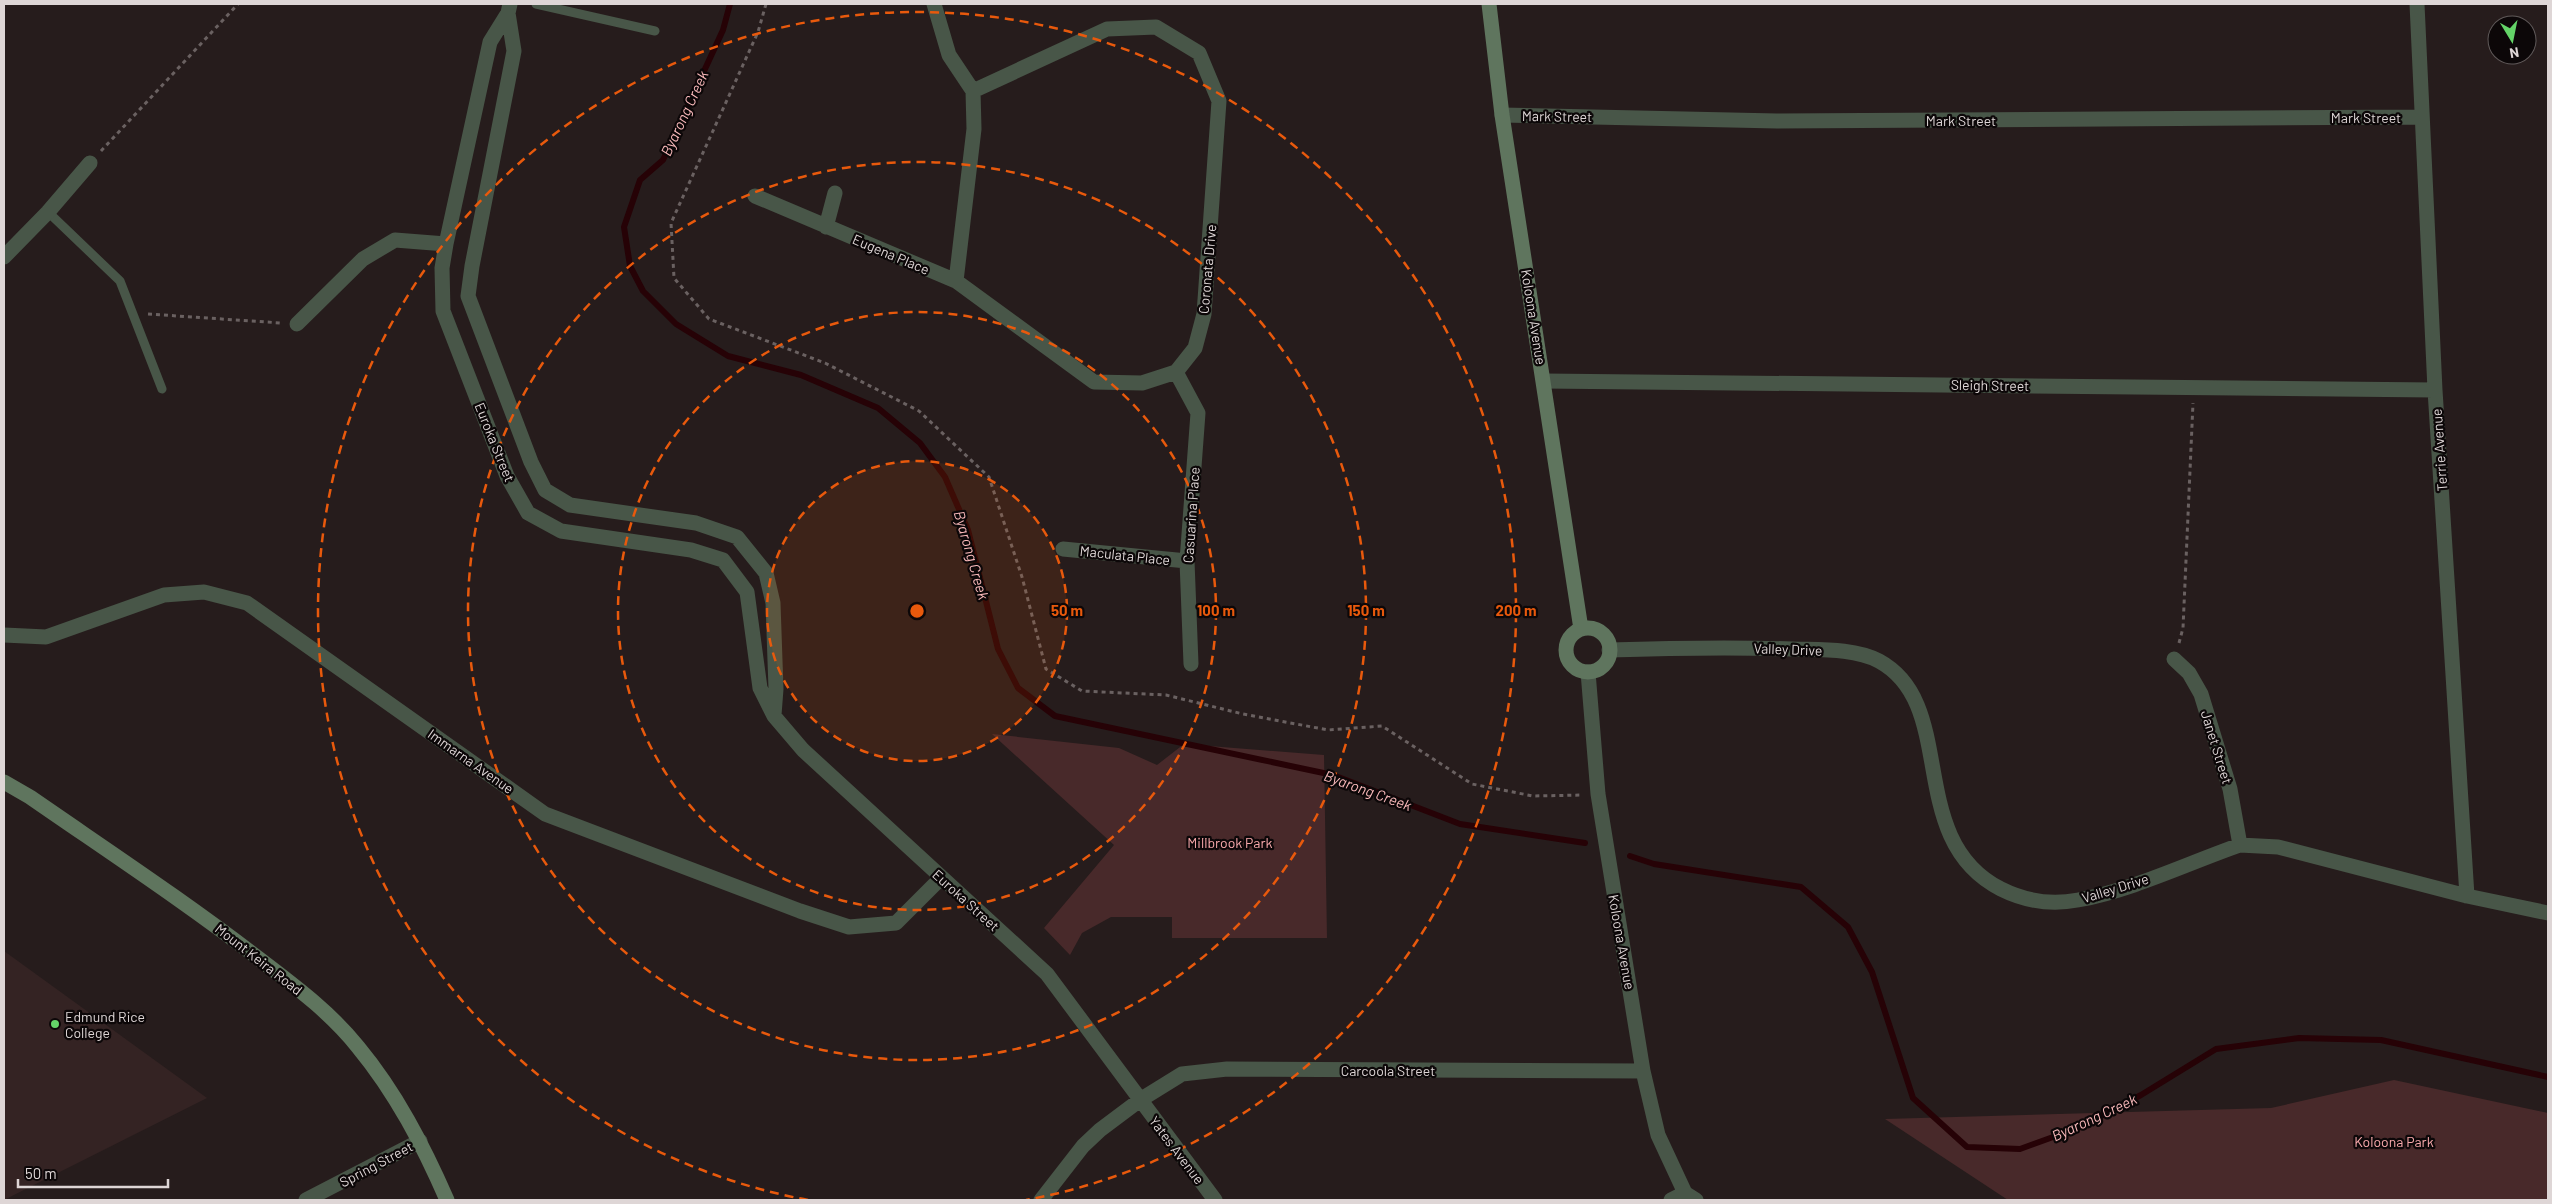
<svg xmlns="http://www.w3.org/2000/svg" width="2552" height="1204" viewBox="0 0 2552 1204" font-family="Barlow,sans-serif">
<rect width="100%" height="100%" fill="#261c1c"/>
<path fill="#342323" d="M4 951 207 1098 4 1200Z"/>
<path fill="#48292a" d="M992 734 1119 748 1157 765 1184 744 1324 755 1327 938H1172V917H1111L1082 933 1070 955 1044 928 1114 845Z
M2394 1080 2548 1113V1200H2008L1885 1119 2271 1108Z"/>
<g fill="none" stroke-linecap="round" stroke-linejoin="round">
<path stroke="#260206" stroke-width="6" d="M730 4 723 30 663 160 640 180 624 227 630 266 643 291 676 324 728 356 801 375 878 408 920 443 945 477 968 530 998 649 1018 688 1055 716 1333 775 1460 824 1585 843
M1630 856 1654 864 1801 887 1848 927 1872 972 1913 1098 1967 1147 2020 1149 2078 1128 2141 1095 2216 1049 2299 1038 2381 1040 2548 1077"/>
<path stroke="#6a6161" stroke-width="3" stroke-dasharray="4 4" stroke-linecap="butt" d="M766 4 758 32 671 223 674 278 709 319 825 363 919 411 989 477 1022 577 1046 669 1082 691 1166 695 1243 714 1328 730 1382 726 1472 784 1533 796 1583 795
M101 151 238 4
M148 314 281 323
M2179 643 2183 628 2193 403"/>
<path stroke="#485648" stroke-width="9" d="M536 4 655 31
M48 212 120 281 162 389"/>
<path stroke="#485648" stroke-width="15" d="M510 4 508 13 490 42 446 244 442 268 443 311 507 476 528 513 561 531 691 550 723 560 747 592 760 688 774 716 803 750 1047 974 1215 1200
M934 4 949 55 973 91 974 129 956 281 1094 382 1142 383 1176 372 1195 348 1204 314 1219 101 1199 53 1156 27 1107 29 973 91
M2417 4 2435 390 2467 896
M508 13 514 51 472 266 468 296 531 462 545 490 570 505 696 523 737 537 766 573 773 603 776 689 774 715
M1502 115 1777 121 2421 117
M755 196 956 281
M826 227 835 193
M4 257 48 212 90 163
M297 324 363 259 395 240 446 244
M1176 372 1198 413 1187 561 1191 664
M1544 381 2435 390
M1063 549 1187 561
M4 635 46 637 164 595 204 592 247 603 545 814 800 911 849 927 896 923 941 878
M1609 650C1671 648 1731 647 1792 649 1819 650 1854 648 1879 661 1960 705 1903 839 2001 889 2025 901 2052 905 2078 900 2133 890 2188 863 2240 845L2278 847 2467 896 2548 913
M2174 659 2189 673 2201 694 2230 789 2240 845
M1588 672 1598 794 1643 1071 1658 1135 1685 1193 1696 1200
M306 1200 420 1141
M1041 1200 1083 1146 1100 1130 1140 1100 1182 1074 1227 1069 1643 1071
M1671 1200 1685 1193"/>
<path stroke="#5f755e" stroke-width="15" d="M1489 4 1502 115 1581 629
M1566 650a22 22 0 1 1 44 0a22 22 0 1 1-44 0Z
M4 782 30 797C108 851 187 903 262 961 296 987 331 1013 358 1047 396 1093 423 1145 447 1200"/>
</g>
<circle cx="917" cy="611" r="150" fill="#e8590c" fill-opacity=".12"/>
<g fill="none" stroke="#e8590c" stroke-width="2.5" stroke-dasharray="9 6">
<circle cx="917" cy="611" r="150"/>
<circle cx="917" cy="611" r="299"/>
<circle cx="917" cy="611" r="449"/>
<path d="M808 1200A599 599 0 1 1 1026 1200"/>
</g>
<circle fill="#64d468" stroke="#0c0708" stroke-width="2" cx="55" cy="1024" r="5"/>
<g text-anchor="middle" dominant-baseline="central" stroke-width="4.5" stroke-linejoin="round" paint-order="stroke">
<g font-size="14" fill="#ded6d6" stroke="#0c0708">
<text transform="translate(1557 116) rotate(1)">Mark Street</text>
<text x="2366" y="117">Mark Street</text>
<text x="1961" y="120">Mark Street</text>
<text transform="translate(891 254) rotate(23)">Eugena Place</text>
<text transform="translate(1207 269) rotate(-85)">Coronata Drive</text>
<text transform="translate(1534 317) rotate(81)">Koloona Avenue</text>
<text transform="translate(1990 385) rotate(1)">Sleigh Street</text>
<text transform="translate(495 442) rotate(68)">Euroka Street</text>
<text transform="translate(2439 450) rotate(-94)">Terrie Avenue</text>
<text transform="translate(1191 515) rotate(-86)">Casuarina Place</text>
<text transform="translate(1125 555) rotate(6)">Maculata Place</text>
<text transform="translate(1788 649) rotate(2)">Valley Drive</text>
<text transform="translate(2217 747) rotate(73)">Janet Street</text>
<text transform="translate(471 761) rotate(35)">Immarna Avenue</text>
<text transform="translate(2115 888) rotate(-17)">Valley Drive</text>
<text transform="translate(966 900) rotate(42)">Euroka Street</text>
<text transform="translate(1622 942) rotate(80)">Koloona Avenue</text>
<text transform="translate(259 959) rotate(38)">Mount Keira Road</text>
<text x="1388" y="1070">Carcoola Street</text>
<text transform="translate(1177 1150) rotate(53)">Yates Avenue</text>
<text transform="translate(376 1164) rotate(-28)">Spring Street</text>
</g>
<g font-size="14" fill="#f9a9ac" stroke="#0c0708">
<text x="1230" y="842">Millbrook Park</text>
<text x="2394" y="1141">Koloona Park</text>
</g>
<g font-size="14" fill="#ded6d6" stroke="#0c0708" text-anchor="start">
<text x="65" y="1016">Edmund Rice<tspan x="65" dy="16">College</tspan></text>
</g>
<g font-size="15" font-style="italic" fill="#f9b9ba" stroke="#0c0708">
<text transform="translate(684 113) rotate(-65)">Byarong Creek</text>
<text transform="translate(972 555) rotate(74)">Byarong Creek</text>
<text transform="translate(1368 790) rotate(20)">Byarong Creek</text>
<text transform="translate(2094 1117) rotate(-25)">Byarong Creek</text>
</g>
</g>
<circle cx="917" cy="611" r="8" fill="#e8590c" stroke="#0c0708" stroke-width="2.5"/>
<g font-size="15" text-anchor="middle" font-weight="bold" fill="#e8590c" stroke="#0c0708" stroke-width="4.5" stroke-linejoin="round" paint-order="stroke">
<text x="1067" y="616">50 m</text>
<text x="1216" y="616">100 m</text>
<text x="1366" y="616">150 m</text>
<text x="1516" y="616">200 m</text>
</g>
<rect width="2552" height="1204" fill="none" stroke="#ded6d6" stroke-width="10"/>
<g transform="translate(2512 40) rotate(170)"><circle r="24" fill="#0c0708" stroke="#605a5a"/>
<path d="M0-4L9 19L0 12L-9 19Z" fill="#64d468"/>
<text y="-8" font-size="14" font-weight="bold" text-anchor="middle" fill="#ded6d6">N</text>
</g>
<path d="M18 1179v8h150v-8" fill="none" stroke="#ded6d6" stroke-width="2.5"/>
<text x="25" y="1179" font-size="15" fill="#ded6d6" stroke="#0c0708" stroke-width="4" paint-order="stroke">50 m</text>
</svg>
